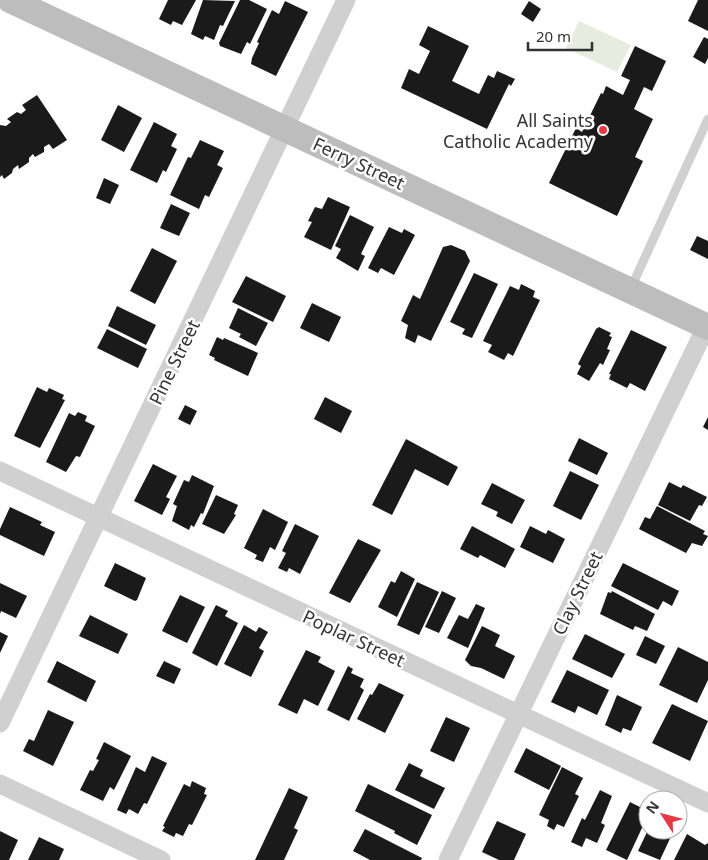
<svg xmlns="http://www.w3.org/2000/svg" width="708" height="860" viewBox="0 0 708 860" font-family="'Noto Sans',sans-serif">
<rect width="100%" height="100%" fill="#fff"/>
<path fill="#e6ecdf" d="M579 21 631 45 617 72 566 48Z"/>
<path fill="#1a1a1a" d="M168 0H196L182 25 173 21 171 25 159 19Z
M203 0 235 1 223 26 220 25 214 40 205 36 203 40 191 34Z
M240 0H249L267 9 250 44 247 42 241 54 220 46 219 43Z
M698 0H708V31L688 21Z
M285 1 308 12 276 76 251 64 252 58 259 43 257 42 272 10 279 14Z
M529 1 541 9 533 22 521 14Z
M428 26 469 46 452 81 479 94 488 75 494 78 497 71 515 79 511 86 509 84 487 129 401 88 409 69 419 74 430 51 419 45Z
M704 37 708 39V58L705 64 693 57Z
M635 46 666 61 652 91 644 87 634 109 653 119 635 157 643 161 617 216 549 183 576 128 582 132 601 93 603 94 606 86 623 95 630 80 621 76Z
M37 95 67 140 53 149 49 144 44 147V152L35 157 33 154 29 158V162L19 169 18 165 13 169 12 173 4 179 2 175 0 177V125L6 126 11 122 7 119 17 112 21 114 26 110 22 105Z
M118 105 142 118 124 152 101 140Z
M154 122 177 134 171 146 177 149 166 172 163 170 157 183 130 170Z
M200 140 224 151 217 165 223 168 209 197 205 195 199 209 170 195 188 157 191 158Z
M104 178 119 185 110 204 96 198Z
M328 197 350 207 331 250 304 237 312 222 308 221 315 207 322 209Z
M171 204 190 213 179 236 160 228Z
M350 215 374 227 361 254 365 256 358 271 336 258 341 249 335 246Z
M389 227 402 233 404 229 415 235 394 275 381 268 378 273 368 268Z
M697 236 708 241V259L690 250Z
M451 245 465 251 470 261 431 341 418 335 415 343 405 338 408 325 401 321 413 295 420 299 443 247Z
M152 248 177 261 155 304 130 291Z
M474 273 498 284 472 338 462 334 465 329 450 322Z
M246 276 286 296 273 322 232 302Z
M521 284 535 291 533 297 540 300 513 356 508 353 504 360 488 352 492 345 483 341 510 286 519 290Z
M312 303 341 317 329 342 300 328Z
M117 306 156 325 146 345 108 326Z
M238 308 268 323 256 346 239 337 241 334 229 328Z
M599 327 611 333 609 336 612 337 607 349 610 350 603 365 600 363 589 381 577 374 581 366 578 364 596 329Z
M107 329 147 349 138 368 97 348Z
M631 330 667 347 645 391 630 383 627 388 609 379 611 374H609Z
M217 337 223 340 224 338 258 353 248 376 214 360 215 358 209 355Z
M37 387 47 392 49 388 64 395 62 399 65 400 40 448 14 436Z
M325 397 352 411 341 433 314 419Z
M185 405 197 411 190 425 178 419Z
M78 412 87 416 85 421 95 426 80 457 76 456 66 472 46 462 69 413 75 416Z
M708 417V430L703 427Z
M579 438 608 453 597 475 568 461Z
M406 439 458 467 448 486 415 469 392 515 372 505Z
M153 464 177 476 166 497 170 499 162 515 134 501Z
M570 471 599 485 581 520 553 506Z
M192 475 214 486 203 514 201 513 194 527 191 525 189 530 172 521 177 506 173 504 184 480 189 482Z
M669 482 681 488 683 485 707 497 702 506 699 505 690 521 658 505Z
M492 483 525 500 512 524 496 516 498 512 481 504Z
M216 495 238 505 234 514 236 515 224 534 202 524Z
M657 506 705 531 703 534 708 536 702 546 692 543 686 553 639 529 645 517 650 519Z
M10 507 42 522 40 525 55 532 44 556 0 535V529Z
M263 509 288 522 275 550 270 547 263 562 255 559 257 555 244 548Z
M295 524 319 536 300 574 289 568 287 572 278 568 286 553 282 551Z
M472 526 515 549 505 568 480 555 478 558 460 549Z
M530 526 546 534 548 530 565 539 553 563 520 547Z
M358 539 381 550 350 603 329 593Z
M115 563 146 578 137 600 135 601 104 586Z
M623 563 679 591 672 606 663 601 658 610 611 586Z
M401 571 415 579 397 617 378 607 391 581 395 583Z
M417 582 439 592 419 635 397 625Z
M0 583 27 596 16 618 1 611 0 614Z
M442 591 456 598 439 633 425 627Z
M612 591 655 614 647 631 635 626 633 630 600 614 608 592 611 593Z
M180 595 205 607 187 643 162 631Z
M476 604 485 608 468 648 447 638 459 615 468 619Z
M216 605 228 611 225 616 238 623 217 666 192 653Z
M90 615 128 634 118 654 79 636Z
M244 625 256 632 259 627 268 632 259 648 264 651 251 677 224 664Z
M482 626 500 635 495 646 515 656 504 679 481 668 471 666 465 660Z
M0 632 8 636 0 653Z
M585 634 625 654 612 678 572 659Z
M645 636 665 646 656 664 636 655Z
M678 647 708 662V680L697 703 659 685Z
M306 650 321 657 318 662 335 671 318 706 304 699 297 714 278 705Z
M57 661 96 681 86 702 47 682Z
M164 661 181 669 174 684 156 676Z
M348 666 353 669 351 673 364 679 360 687 364 690 349 721 327 710Z
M567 670 609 690 597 715 578 706 575 713 551 702Z
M379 683 404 695 385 733 357 719 370 694 372 695Z
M617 695 642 707 631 731 623 728 621 733 605 725Z
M672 704 708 721 690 761 652 743Z
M48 710 74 722 53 766 23 751 29 739 34 741Z
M446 717 470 728 454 762 430 751Z
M104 742 131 756 114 790 110 787 103 801 80 790 90 770 93 771 99 760 96 759Z
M526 748 561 766 549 790 514 772Z
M152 756 167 763 147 804 144 803 138 814 129 809 126 814 117 810 136 767 145 772Z
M409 763 423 770 420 776 445 788 434 809 395 790Z
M562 767 583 778 575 794 579 796 564 827 557 824 554 830 547 826 549 820 539 815Z
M192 781 206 788 204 794 207 795 192 825 189 824 183 836 176 833 174 837 162 831 165 827 163 826 184 784 190 787Z
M368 784 432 815 417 845 394 833 395 831 355 811Z
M289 788 308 797 294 828 298 830 284 860H255Z
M600 790 612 796 601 823 605 825 597 843 586 838 582 847 571 842 582 818 585 820Z
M630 802 648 811V815L627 860 606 850Z
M497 821 526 834 514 860H499L482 852Z
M365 829 422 858 421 860H370L353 851Z
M648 830H674L660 860 638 851Z
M0 831 18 840 9 860H0Z
M687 834 705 845 708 843V860H674Z
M39 837 64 849 59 860H28Z"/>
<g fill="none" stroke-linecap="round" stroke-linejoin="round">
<path stroke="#d0d0d0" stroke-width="9" d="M631 288 708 119"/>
<path stroke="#d0d0d0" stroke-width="19" d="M0 471 708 803
M0 723 346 0
M0 784 161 860
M448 860 706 327"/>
<path stroke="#bdbdbd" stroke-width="26" d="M10 0 708 327"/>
</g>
<circle fill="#e63946" stroke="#fff" stroke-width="2" cx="603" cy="130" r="5"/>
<g text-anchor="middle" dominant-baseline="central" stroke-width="5" stroke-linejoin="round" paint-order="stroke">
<g font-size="18" fill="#333" stroke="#fff" text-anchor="end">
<text x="593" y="120">All Saints<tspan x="593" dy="21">Catholic Academy</tspan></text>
</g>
<g font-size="18" fill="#333" stroke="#fff">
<text transform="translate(359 163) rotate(25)">Ferry Street</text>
<text transform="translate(174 362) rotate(-64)">Pine Street</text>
<text transform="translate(577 593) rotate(-64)">Clay Street</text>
<text transform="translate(354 638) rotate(25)">Poplar Street</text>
</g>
</g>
<g transform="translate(663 815) rotate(306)"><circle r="24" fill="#ffffff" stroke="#adadad"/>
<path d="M0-4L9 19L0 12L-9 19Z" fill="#e63946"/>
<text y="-8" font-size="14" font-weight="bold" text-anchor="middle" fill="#333333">N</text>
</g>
<path d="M528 42v8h64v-8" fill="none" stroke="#333333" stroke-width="2.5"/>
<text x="536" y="42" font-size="15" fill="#333333" stroke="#ffffff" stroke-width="4" paint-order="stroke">20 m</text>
</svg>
